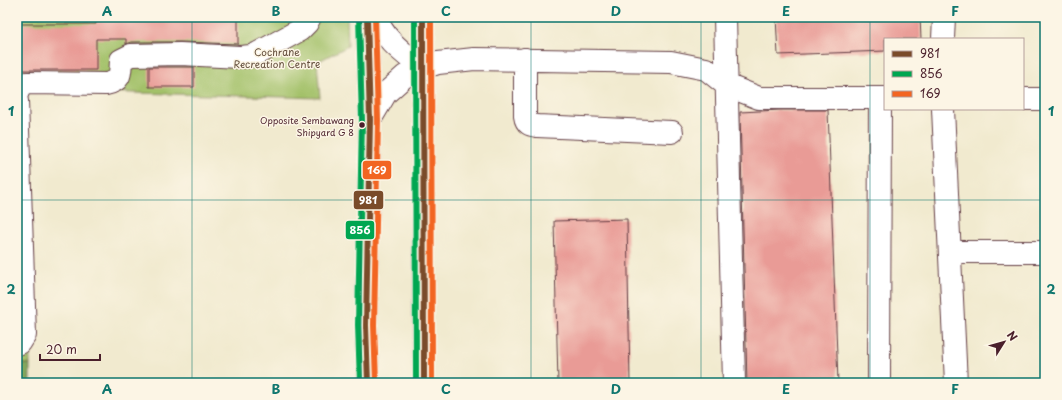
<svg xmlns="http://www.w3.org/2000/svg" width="1062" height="400" viewBox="0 0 1062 400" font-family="'Playpen Sans',sans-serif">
<rect width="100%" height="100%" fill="#fcf5e5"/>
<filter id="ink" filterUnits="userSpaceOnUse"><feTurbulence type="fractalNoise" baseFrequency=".025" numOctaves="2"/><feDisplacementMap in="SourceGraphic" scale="8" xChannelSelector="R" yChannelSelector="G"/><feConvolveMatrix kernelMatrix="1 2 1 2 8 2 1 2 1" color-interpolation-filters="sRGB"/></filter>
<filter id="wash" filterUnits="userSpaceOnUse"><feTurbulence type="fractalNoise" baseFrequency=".012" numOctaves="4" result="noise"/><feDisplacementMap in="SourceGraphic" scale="16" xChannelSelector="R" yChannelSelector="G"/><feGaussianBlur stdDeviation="0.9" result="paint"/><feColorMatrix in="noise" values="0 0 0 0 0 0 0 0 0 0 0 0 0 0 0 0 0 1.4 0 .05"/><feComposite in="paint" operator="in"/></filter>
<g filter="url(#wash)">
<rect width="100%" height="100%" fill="#f1eacf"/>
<path fill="#a3c169" stroke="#76704a" d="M17 17H347L348 46 317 62 320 98 22 90 30 364H17Z"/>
<path fill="#82a75d" stroke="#666344" d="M17 364H30V383H17Z"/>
<g id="blocks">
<path fill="#e99b96" d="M95 17H238V44L180 42H131L126 44V39H96V70H17V24H96Z
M776 17H920L921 39H885V51L778 55Z
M149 67H194V87H149Z
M780 110H828L838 383H747L740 112Z
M627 219 630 383H558L554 221Z"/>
</g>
</g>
<g filter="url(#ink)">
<use href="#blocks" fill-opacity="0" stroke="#633d44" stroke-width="1"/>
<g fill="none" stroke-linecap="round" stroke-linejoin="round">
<g stroke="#633d44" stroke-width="24">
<path id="minor" d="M376 17C383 39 405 54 422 68
M725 17 734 383
M943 39 944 17
M525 59V116C526 124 530 125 537 126L672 132
M17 94 20 87 27 83 106 84C122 81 120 73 121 60L131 55 180 54 240 57 251 56 258 53 300 30 307 23 310 17
M1023 99H1045
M17 101 25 335 20 343 17 344
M943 109 956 383
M370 120 386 93 405 76 422 68 438 63 474 59 671 62 706 69 726 85 759 98H885
M950 252H1045
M879 383 880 98"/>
</g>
<g stroke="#633d44" stroke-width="24">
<path id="major" d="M367 17 370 120 366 325 368 383
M423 17V218L424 383"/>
</g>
<use href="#minor" stroke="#fff" stroke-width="22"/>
<use href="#major" stroke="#ebc669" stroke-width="22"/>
<g stroke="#fcf5e5" stroke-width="9">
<path id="bus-1" d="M367 17 370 120 366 325 368 383
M423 17 424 383"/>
</g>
<g stroke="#fcf5e5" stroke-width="9">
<path id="bus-2" d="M359 17 362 120 358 325 360 383
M415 17 416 383"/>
</g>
<g stroke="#fcf5e5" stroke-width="9">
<path id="bus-3" d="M375 17 378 120 374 325 376 383
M431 17 432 383"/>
</g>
<use href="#bus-1" stroke="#7a4b2a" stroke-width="6"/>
<use href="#bus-2" stroke="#00a651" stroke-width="6"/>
<use href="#bus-3" stroke="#f26522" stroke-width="6"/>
</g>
</g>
<path fill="none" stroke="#0f766e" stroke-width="1" stroke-opacity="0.55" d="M192 17V383M361 17V383M531 17V383M701 17V383M870 17V383M17 200H1045"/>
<circle fill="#4a1f2b" stroke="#fcf5e5" stroke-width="1.5" cx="362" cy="125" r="3.5"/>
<g text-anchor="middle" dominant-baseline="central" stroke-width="3" stroke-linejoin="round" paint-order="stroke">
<g font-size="9" fill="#4a1f2b" stroke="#fcf5e5" text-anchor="end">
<text x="354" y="120">Opposite Sembawang<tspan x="354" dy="12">Shipyard G 8</tspan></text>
</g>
<g font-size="10" fill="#65503e" stroke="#fcf5e5">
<text x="277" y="51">Cochrane<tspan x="277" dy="12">Recreation Centre</tspan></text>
</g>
</g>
<g stroke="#fcf5e5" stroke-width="1.5">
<rect x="362" y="160" width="30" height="20" rx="4" fill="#f26522"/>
<rect x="353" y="190" width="31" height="20" rx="4" fill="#7a4b2a"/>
<rect x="345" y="220" width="30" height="20" rx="4" fill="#00a651"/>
</g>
<g font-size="11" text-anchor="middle" font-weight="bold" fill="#fff">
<text x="377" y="174">169</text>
<text x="368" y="204">981</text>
<text x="360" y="234">856</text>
</g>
<rect width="1062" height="400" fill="none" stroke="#fcf5e5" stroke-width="44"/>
<rect x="884" y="38" width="140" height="72" fill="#fcf5e5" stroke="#b59f9b"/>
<rect x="892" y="51" width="20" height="6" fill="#7a4b2a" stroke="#b59f9b"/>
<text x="920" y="58" font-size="12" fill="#4a1f2b">981</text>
<rect x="892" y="71" width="20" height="6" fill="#00a651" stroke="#b59f9b"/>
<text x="920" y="78" font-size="12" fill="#4a1f2b">856</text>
<rect x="892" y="91" width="20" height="6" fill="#f26522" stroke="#b59f9b"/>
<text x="920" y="98" font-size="12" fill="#4a1f2b">169</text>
<g transform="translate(1004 342) rotate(53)" stroke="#fcf5e5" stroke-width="3" paint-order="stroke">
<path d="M0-3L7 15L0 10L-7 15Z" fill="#4a1f2b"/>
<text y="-6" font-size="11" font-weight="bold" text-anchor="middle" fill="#4a1f2b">N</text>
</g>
<path d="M40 354v6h60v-6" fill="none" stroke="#4a1f2b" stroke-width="2"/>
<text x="46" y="354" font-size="12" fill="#4a1f2b" stroke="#fcf5e5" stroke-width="3" paint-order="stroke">20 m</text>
<rect x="22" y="22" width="1018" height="356" fill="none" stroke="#0f766e" stroke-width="1.5"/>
<g font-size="13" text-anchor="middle" font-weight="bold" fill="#0f766e">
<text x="107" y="16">A</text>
<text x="276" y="16">B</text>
<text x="446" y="16">C</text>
<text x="616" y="16">D</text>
<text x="786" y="16">E</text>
<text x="955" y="16">F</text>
<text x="11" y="116">1</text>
<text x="1051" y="116">1</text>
<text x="11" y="294">2</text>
<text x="1051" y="294">2</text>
<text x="107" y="394">A</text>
<text x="276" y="394">B</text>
<text x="446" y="394">C</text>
<text x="616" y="394">D</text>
<text x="786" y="394">E</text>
<text x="955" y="394">F</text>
</g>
</svg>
